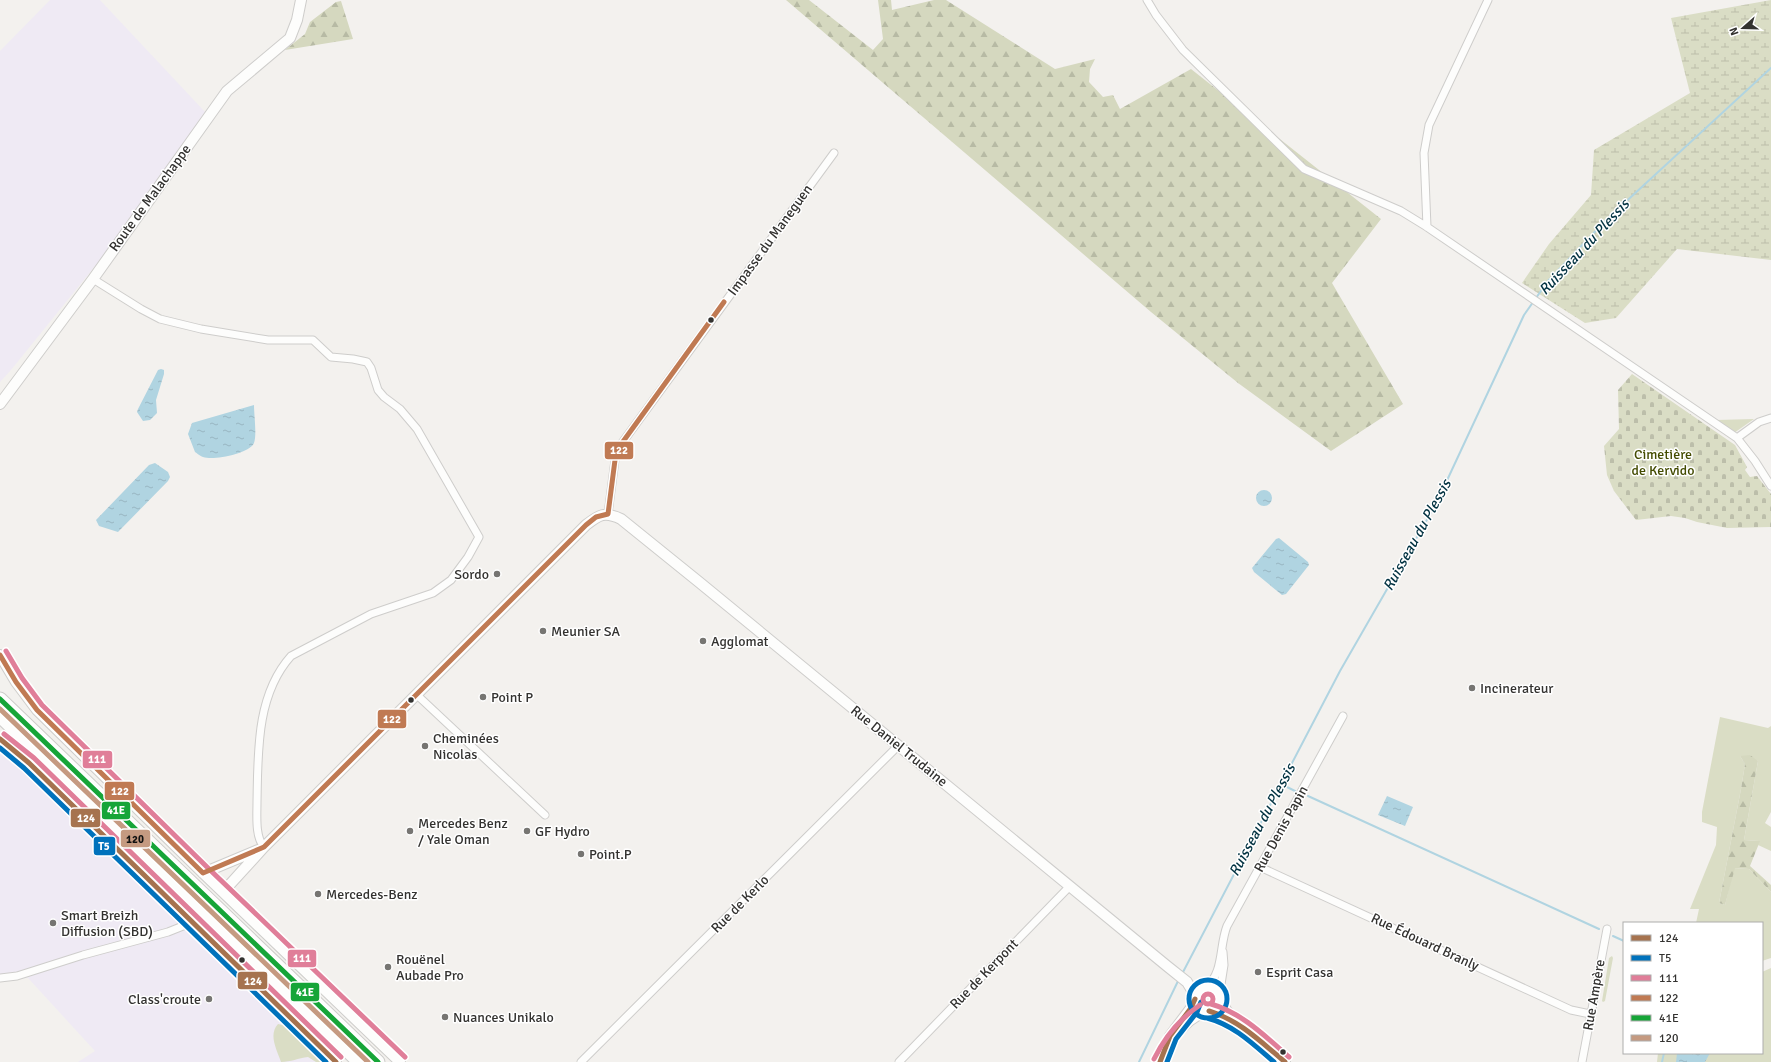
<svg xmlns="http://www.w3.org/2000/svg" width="1771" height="1062" viewBox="0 0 1771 1062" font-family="Signika,sans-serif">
<defs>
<pattern id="forest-firs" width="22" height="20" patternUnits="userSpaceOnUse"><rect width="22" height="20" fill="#d5d8bf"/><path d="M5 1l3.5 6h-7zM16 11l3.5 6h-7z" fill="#b7baa4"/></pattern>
<pattern id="wetland-marsh" width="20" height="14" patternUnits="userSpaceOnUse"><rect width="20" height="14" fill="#daddc5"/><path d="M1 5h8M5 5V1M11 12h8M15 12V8" fill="none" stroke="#bcbeaa"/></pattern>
<pattern id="cemetery-stones" width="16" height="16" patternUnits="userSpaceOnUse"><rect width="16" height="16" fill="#daddc5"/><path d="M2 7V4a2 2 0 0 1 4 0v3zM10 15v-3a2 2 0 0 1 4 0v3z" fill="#bcbeaa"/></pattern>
<pattern id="water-ripples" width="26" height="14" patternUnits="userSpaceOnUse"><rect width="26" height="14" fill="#b0d4e1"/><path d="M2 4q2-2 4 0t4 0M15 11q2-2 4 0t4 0" fill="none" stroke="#98b6c1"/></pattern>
</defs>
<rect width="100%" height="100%" fill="#f3f1ee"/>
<path fill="#efeaf4" d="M50 0H100L206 113 100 260 11 370 0 382V51Z
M0 739 336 1062H78L95 1051 28 978 0 975Z"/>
<path fill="#daddc5" d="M1754 419 1734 433 1716 420Z
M1720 717 1768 728 1771 726V812L1765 823 1771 827V851L1758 845 1759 841 1744 840 1758 761 1740 756 1745 764 1741 789 1719 903 1725 905 1734 868 1749 869 1771 892V958L1762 961V923H1696L1699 909H1690L1716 845 1717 827 1702 822V812Z
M1612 956 1613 958 1605 1001 1603 1002 1602 1001 1609 958Z
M1771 968V1062H1657L1658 1053H1762V972Z
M278 1024 292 1027 329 1062H316L308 1057C298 1058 291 1062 281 1062 277 1050 268 1035 278 1024Z"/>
<path fill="url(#forest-firs)" d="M786 0H809L873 50 883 39 878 0H891L892 10 934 0H946L1055 69 1095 59 1090 69 1089 82 1103 97 1113 95 1120 109 1191 69 1381 219 1332 283 1403 404 1331 451 1238 383 1151 312Z
M341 1 353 39 285 50 305 34 310 22 336 2Z
M1750 755 1758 761 1744 840 1760 841 1750 866 1771 885V892L1749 869 1735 868 1725 905 1719 903 1741 789 1745 764 1740 756Z"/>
<path fill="url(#wetland-marsh)" d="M1771 0V260L1677 249 1616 318 1585 323 1522 283 1549 244 1591 195 1594 150 1690 93 1671 18Z"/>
<path fill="url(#cemetery-stones)" d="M1632 374 1735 445 1747 467 1745 470 1750 477 1757 476 1771 494V527L1727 528 1697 522 1685 518 1671 516 1636 520 1614 491 1607 475 1604 446 1619 429 1618 390Z"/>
<path fill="url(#water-ripples)" d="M161 369 164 370V374L156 400 157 413 150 420 143 421 137 412 138 409 158 370Z
M254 405C254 415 257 435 254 443 250 453 219 459 209 458 203 458 199 455 195 452L188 434 192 423Z
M155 463 168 472 170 477 168 481 118 532 99 526 96 520 149 465Z
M1256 498a8 8 0 1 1 16 0a8 8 0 1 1-16 0Z
M1279 538 1308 562 1309 565 1286 594 1282 595 1254 572 1252 568 1276 539Z
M1387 796 1413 807 1405 826 1378 815Z
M1677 1053H1710L1705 1062H1676Z"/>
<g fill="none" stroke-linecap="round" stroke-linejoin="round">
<path stroke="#b0d4e1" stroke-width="2" d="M1281 784 1295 791
M1308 796 1599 929
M1613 936 1624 941
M1182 974 1340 671 1436 504 1524 315 1548 281 1606 220 1771 68
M1139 1062 1179 979
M1662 1062 1664 1053"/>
<g stroke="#cecdcb" stroke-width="9">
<path id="street" d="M1147 0 1156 15 1183 50 1304 169 1401 211 1427 227 1737 438 1755 461 1771 486
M1427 227 1424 153 1429 125 1488 0
M93 279 141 309 160 319 201 329 268 340H313L331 357 353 359 367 362 371 368 378 390 384 397 400 409 417 429 479 537 468 557 451 580 433 593 371 614 291 656C256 695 258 753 257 802 257 816 255 837 264 847
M1737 438 1759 422 1771 418
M608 514 615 460 622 443 834 153
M417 695 545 815
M1260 867 1571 1010 1590 1014
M0 978 17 976 83 955 168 932 193 922
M1206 987C1224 973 1219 946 1227 926L1343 716
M1219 997 1224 965 1223 952
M581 1062 898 746
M899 1062 1070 886
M1582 1062 1607 929"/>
</g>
<g stroke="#cecdcb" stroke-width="12">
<path id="secondary" d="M0 404 93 279 227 91 290 38 297 20 301 0
M0 655 16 682 37 710 203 873 400 1062
M0 739 29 763 239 969 336 1062
M203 873 258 850
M223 892 264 847 586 525C599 515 604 511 621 519L699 582 1167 966 1187 982 1196 997
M1196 999a12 12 0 1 1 24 0a12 12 0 1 1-24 0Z
M1220 1000C1233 1026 1262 1044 1285 1062
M1180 1030 1189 1021 1204 1011
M1160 1062 1170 1036 1191 1008 1195 999"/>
</g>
<g stroke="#cecdcb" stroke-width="15">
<path id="highway" d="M0 699 378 1062
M0 716 359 1062"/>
</g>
<use href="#street" stroke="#fdfdfc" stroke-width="7"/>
<use href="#secondary" stroke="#fdfdfc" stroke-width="10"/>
<use href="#highway" stroke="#fdfdfc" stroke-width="13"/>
<g stroke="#fff" stroke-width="8">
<path id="bus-1" d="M0 739 29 763 336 1062
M1209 1011C1239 1020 1261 1042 1285 1062
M1160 1062 1170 1036 1191 1008 1195 999"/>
</g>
<g stroke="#fff" stroke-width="8">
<path id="bus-2" d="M0 748 24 768 326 1062
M1189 999a19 19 0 1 1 38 0a19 19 0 1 1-38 0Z
M1207 1018C1234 1025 1253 1044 1274 1062
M1167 1062 1176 1039 1197 1012 1201 1002"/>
</g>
<g stroke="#fff" stroke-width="8">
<path id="bus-3" d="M6 651 22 678 42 705 208 868 405 1057
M4 734 34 758 341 1057
M1203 999a5 5 0 1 1 10 0a5 5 0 1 1-10 0Z
M1211 1004C1242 1013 1265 1036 1289 1057
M1154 1059C1165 1037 1179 1019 1200 1005"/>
</g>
<g stroke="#fff" stroke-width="8">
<path id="bus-4" d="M0 655 16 682 37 710 203 873 264 847 586 525 596 517 608 514 615 460 622 443 724 302"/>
</g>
<g stroke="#fff" stroke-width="8">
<path id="bus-5" d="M0 699 378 1062"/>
</g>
<g stroke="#fff" stroke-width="8">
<path id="bus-6" d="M0 709 368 1062"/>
</g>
<use href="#bus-1" stroke="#a6734f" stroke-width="5"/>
<use href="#bus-2" stroke="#0072bc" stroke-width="5"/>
<use href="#bus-3" stroke="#e07e99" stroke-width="5"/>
<use href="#bus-4" stroke="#c07a53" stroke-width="5"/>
<use href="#bus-5" stroke="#16a538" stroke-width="5"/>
<use href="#bus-6" stroke="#c59a81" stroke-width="5"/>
</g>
<g fill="#333230" stroke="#fff" stroke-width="1.5">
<circle cx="711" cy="320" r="3.5"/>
<circle cx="411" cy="700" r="3.5"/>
<circle cx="242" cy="960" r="3.5"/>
<circle cx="1283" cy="1052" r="3.5"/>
</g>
<g fill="#767572" stroke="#fff" stroke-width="1.5">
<circle cx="497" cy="574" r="4"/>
<circle cx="543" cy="631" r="4"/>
<circle cx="703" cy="641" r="4"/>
<circle cx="1472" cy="688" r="4"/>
<circle cx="483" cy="697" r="4"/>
<circle cx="425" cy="746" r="4"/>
<circle cx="410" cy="831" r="4"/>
<circle cx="527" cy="831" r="4"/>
<circle cx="581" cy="854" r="4"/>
<circle cx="318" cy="894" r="4"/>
<circle cx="53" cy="923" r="4"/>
<circle cx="388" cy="967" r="4"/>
<circle cx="1258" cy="972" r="4"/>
<circle cx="209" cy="999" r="4"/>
<circle cx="445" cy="1017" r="4"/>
</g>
<g text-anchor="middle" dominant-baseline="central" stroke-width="3" stroke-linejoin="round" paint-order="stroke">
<g font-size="14" fill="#333230" stroke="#fff">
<text transform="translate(150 198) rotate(-54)">Route de Malachappe</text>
<text transform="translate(770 240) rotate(-54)">Impasse du Maneguen</text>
<text transform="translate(899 746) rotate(39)">Rue Daniel Trudaine</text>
<text transform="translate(1281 829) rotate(-61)">Rue Denis Papin</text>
<text transform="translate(740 904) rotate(-45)">Rue de Kerlo</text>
<text transform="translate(1425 942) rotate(25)">Rue Édouard Branly</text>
<text transform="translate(984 974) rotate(-46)">Rue de Kerpont</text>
<text transform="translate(1594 995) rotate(-80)">Rue Ampère</text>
</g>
<g font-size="14" fill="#434b00" stroke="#fff">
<text x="1663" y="454">Cimetière<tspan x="1663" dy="16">de Kervido</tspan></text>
</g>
<g font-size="14" fill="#333230" stroke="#fff" text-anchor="start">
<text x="489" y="574" text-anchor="end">Sordo</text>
<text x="551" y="631">Meunier SA</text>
<text x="711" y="641">Agglomat</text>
<text x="1480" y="688">Incinerateur</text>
<text x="491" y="697">Point P</text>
<text x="433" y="738">Cheminées<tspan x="433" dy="16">Nicolas</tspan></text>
<text x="418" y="823">Mercedes Benz<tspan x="418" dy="16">/ Yale Oman</tspan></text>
<text x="535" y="831">GF Hydro</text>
<text x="589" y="854">Point.P</text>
<text x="326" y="894">Mercedes-Benz</text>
<text x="61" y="915">Smart Breizh<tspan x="61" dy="16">Diffusion (SBD)</tspan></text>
<text x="396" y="959">Rouënel<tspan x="396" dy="16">Aubade Pro</tspan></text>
<text x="1266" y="972">Esprit Casa</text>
<text x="201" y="999" text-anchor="end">Class'croute</text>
<text x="453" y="1017">Nuances Unikalo</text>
</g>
<g font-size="15" font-style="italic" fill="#033342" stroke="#fff">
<text transform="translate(1584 247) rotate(-47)">Ruisseau du Plessis</text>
<text transform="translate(1417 535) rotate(-61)">Ruisseau du Plessis</text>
<text transform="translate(1262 820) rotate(-62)">Ruisseau du Plessis</text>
</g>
</g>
<g stroke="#fff" stroke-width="1.5">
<rect x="604" y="441" width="30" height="19" rx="4" fill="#c07a53"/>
<rect x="377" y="709" width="30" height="20" rx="4" fill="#c07a53"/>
<rect x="82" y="750" width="31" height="19" rx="4" fill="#e07e99"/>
<rect x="104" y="781" width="31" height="20" rx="4" fill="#c07a53"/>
<rect x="101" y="801" width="30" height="19" rx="4" fill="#16a538"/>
<rect x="70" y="808" width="31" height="20" rx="4" fill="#a6734f"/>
<rect x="120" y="829" width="31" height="19" rx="4" fill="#c59a81"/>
<rect x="93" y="836" width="23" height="20" rx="4" fill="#0072bc"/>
<rect x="287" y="949" width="30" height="19" rx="4" fill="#e07e99"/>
<rect x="237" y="971" width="31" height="19" rx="4" fill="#a6734f"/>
<rect x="290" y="982" width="30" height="20" rx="4" fill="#16a538"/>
</g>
<g font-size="11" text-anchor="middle" font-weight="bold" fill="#fff">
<text x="619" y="454">122</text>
<text x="392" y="723">122</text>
<text x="97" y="763">111</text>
<text x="120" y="795">122</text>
<text x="116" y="814">41E</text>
<text x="86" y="822">124</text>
<text x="104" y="850">T5</text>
<text x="302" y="962">111</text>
<text x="253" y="985">124</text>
<text x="305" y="996">41E</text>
</g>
<g font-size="11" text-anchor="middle" font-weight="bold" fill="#111">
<text x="135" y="843">120</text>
</g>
<rect x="1623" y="922" width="140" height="132" fill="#ffffff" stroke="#adadac"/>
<rect x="1631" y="935" width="20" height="6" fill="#a6734f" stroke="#adadac"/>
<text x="1659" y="942" font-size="12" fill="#333230">124</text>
<rect x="1631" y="955" width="20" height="6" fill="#0072bc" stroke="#adadac"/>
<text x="1659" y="962" font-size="12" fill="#333230">T5</text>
<rect x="1631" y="975" width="20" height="6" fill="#e07e99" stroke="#adadac"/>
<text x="1659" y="982" font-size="12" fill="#333230">111</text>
<rect x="1631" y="995" width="20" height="6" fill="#c07a53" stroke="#adadac"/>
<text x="1659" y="1002" font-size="12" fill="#333230">122</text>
<rect x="1631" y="1015" width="20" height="6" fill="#16a538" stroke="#adadac"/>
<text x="1659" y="1022" font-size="12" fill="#333230">41E</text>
<rect x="1631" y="1035" width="20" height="6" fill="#c59a81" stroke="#adadac"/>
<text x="1659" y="1042" font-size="12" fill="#333230">120</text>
<g transform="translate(1743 28) rotate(250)" stroke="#ffffff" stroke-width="3" paint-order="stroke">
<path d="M0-3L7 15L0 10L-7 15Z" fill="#333230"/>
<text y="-6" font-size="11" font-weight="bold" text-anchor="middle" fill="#333230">N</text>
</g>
</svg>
